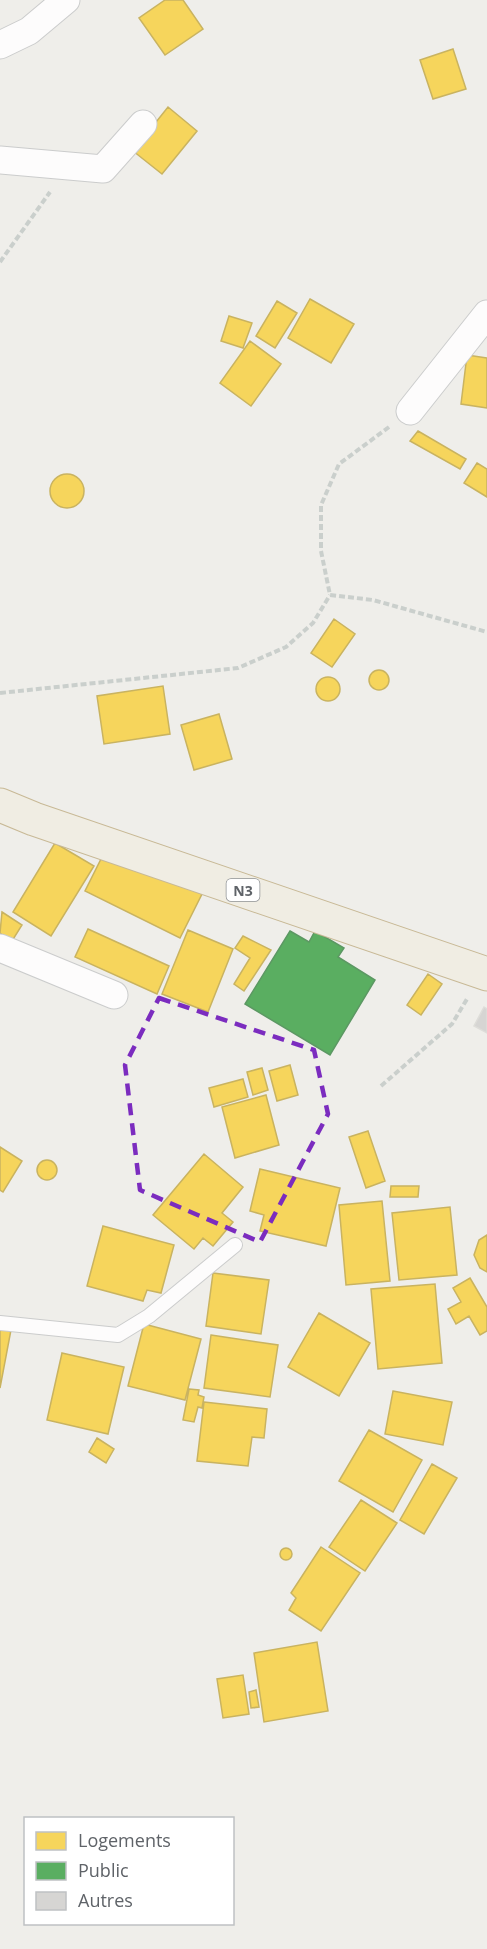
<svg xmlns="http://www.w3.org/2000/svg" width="487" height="1949" viewBox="0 0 487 1949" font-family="'Open Sans',sans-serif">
<rect width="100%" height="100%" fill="#efeeea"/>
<path fill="#f6d55c" stroke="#c9b360" stroke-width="1.5" d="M165 0H183L203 29 165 55 139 18Z
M453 49 466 89 433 99 420 60Z
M168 107 197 131 162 174 133 151Z
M310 299 354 324 331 363 288 338Z
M277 301 297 313 275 348 256 336Z
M229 316 252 323 243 348 221 341Z
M250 341 281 364 251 406 220 383Z
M467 355 487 358V408L461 404Z
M418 431 466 459 460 469 410 441Z
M477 463 487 469V497L464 483Z
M50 491a17 17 0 1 1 34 0a17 17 0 1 1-34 0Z
M334 619 355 634 332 667 311 653Z
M369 680a10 10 0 1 1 20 0a10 10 0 1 1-20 0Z
M316 689a12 12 0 1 1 24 0a12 12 0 1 1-24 0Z
M163 686 170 734 104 744 97 696Z
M219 714 232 759 194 770 181 725Z
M55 843 94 866 51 936 13 912Z
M107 847 202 894 180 938 85 891Z
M2 912 22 925 12 941 0 933Z
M88 929 169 966 157 994 75 957Z
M188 930 233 949 208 1012 162 994Z
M243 936 271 950 244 991 234 984 250 958 235 948Z
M428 974 442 984 421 1015 407 1005Z
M290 1065 298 1095 277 1101 269 1071Z
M262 1068 268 1090 253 1095 247 1072Z
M243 1079 248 1097 214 1107 209 1088Z
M266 1095 279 1145 235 1158 222 1107Z
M368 1131 385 1181 366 1188 349 1137Z
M0 1147 22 1161 3 1192 0 1190Z
M204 1154 243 1187 222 1213 233 1222 213 1246 203 1238 194 1249 153 1215Z
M37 1170a10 10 0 1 1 20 0a10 10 0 1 1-20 0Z
M260 1169 340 1188 326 1246 260 1231 264 1215 250 1211Z
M391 1186H419L418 1197H390Z
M382 1201 390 1281 346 1285 339 1205Z
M450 1207 457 1275 399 1280 392 1213Z
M103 1226 174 1245 161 1293 147 1290 143 1301 87 1286Z
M487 1235V1272L480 1268 474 1255 479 1240Z
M213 1273 269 1280 261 1334 206 1326Z
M470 1278 487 1307V1331L480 1335 469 1316 456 1324 448 1309 461 1302 453 1288Z
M435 1284 442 1363 378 1369 371 1289Z
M319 1313 370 1343 339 1396 288 1367Z
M144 1324 201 1339 185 1400 128 1386Z
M0 1329 11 1330 0 1388Z
M211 1335 278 1345 270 1397 204 1388Z
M62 1353 124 1367 108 1434 47 1420Z
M189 1389 199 1390 198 1395 204 1397 202 1408 198 1407 194 1422 183 1420Z
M393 1391 452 1402 443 1445 385 1434Z
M204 1402 267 1409 264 1438 252 1437 248 1466 197 1461Z
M369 1430 422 1460 393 1512 339 1481Z
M97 1438 114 1449 106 1463 89 1452Z
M432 1464 457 1478 424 1534 400 1520Z
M361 1500 397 1523 365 1571 329 1547Z
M321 1547 360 1573 321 1631 289 1610 296 1598 291 1593Z
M280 1554a6 6 0 1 1 12 0a6 6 0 1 1-12 0Z
M317 1642 328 1711 264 1722 254 1653Z
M243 1675 249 1714 223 1718 217 1679Z
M256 1690 259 1707 251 1708 249 1692Z"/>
<path fill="#5aae61" stroke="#5c9863" stroke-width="1.5" d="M290 931 309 942 315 931 344 948 338 957 375 980 330 1055 245 1004Z"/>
<path fill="#d6d5d3" stroke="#deddd9" stroke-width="1.5" d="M484 1007 487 1009V1033L474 1026Z"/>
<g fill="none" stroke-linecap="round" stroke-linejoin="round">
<g stroke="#cbcccc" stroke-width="16">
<path id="lane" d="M0 1323 118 1335 149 1316 235 1245"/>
</g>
<g stroke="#cbcccc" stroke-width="29">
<path id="street" d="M0 45 29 31 66 0
M0 160 103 169 143 124
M410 411 487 314
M0 948 114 995"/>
</g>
<g stroke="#c8b996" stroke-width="35">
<path id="highway" d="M0 805 34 819 487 974"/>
</g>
<path stroke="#cacfcc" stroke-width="4" stroke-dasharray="6 3" stroke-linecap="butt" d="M0 262 50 192
M389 427 339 464 321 505V551L330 595 373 600 487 632
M0 693 238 668 286 647 313 623 330 595
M381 1086 452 1024 467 999"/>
<use href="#lane" stroke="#fdfcfc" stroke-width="14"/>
<use href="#street" stroke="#fdfcfc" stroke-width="27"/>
<use href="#highway" stroke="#f0ede3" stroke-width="33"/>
</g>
<path fill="none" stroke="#7b2cbf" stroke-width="4.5" stroke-dasharray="12 8" stroke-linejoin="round" d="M159 998 314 1050 328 1114 260 1242 140 1190 125 1065Z"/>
<g text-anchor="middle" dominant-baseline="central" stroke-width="6" stroke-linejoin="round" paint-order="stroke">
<rect fill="#fff" stroke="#8f9295" stroke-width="1.5" x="226.5" y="879" width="33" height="22" rx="4.5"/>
<g font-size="14" font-weight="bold" fill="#5f6368">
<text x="243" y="890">N3</text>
</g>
</g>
<rect x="24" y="1817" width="210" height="108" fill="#ffffff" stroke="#bfc1c3" stroke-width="1.5"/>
<rect x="36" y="1832" width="30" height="18" fill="#f6d55c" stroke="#bfc1c3" stroke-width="1.5"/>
<text x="78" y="1847" font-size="18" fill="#5f6368">Logements</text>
<rect x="36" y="1862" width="30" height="18" fill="#5aae61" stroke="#bfc1c3" stroke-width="1.5"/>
<text x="78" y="1877" font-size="18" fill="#5f6368">Public</text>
<rect x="36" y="1892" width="30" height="18" fill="#d6d5d3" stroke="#bfc1c3" stroke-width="1.5"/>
<text x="78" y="1907" font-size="18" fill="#5f6368">Autres</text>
</svg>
